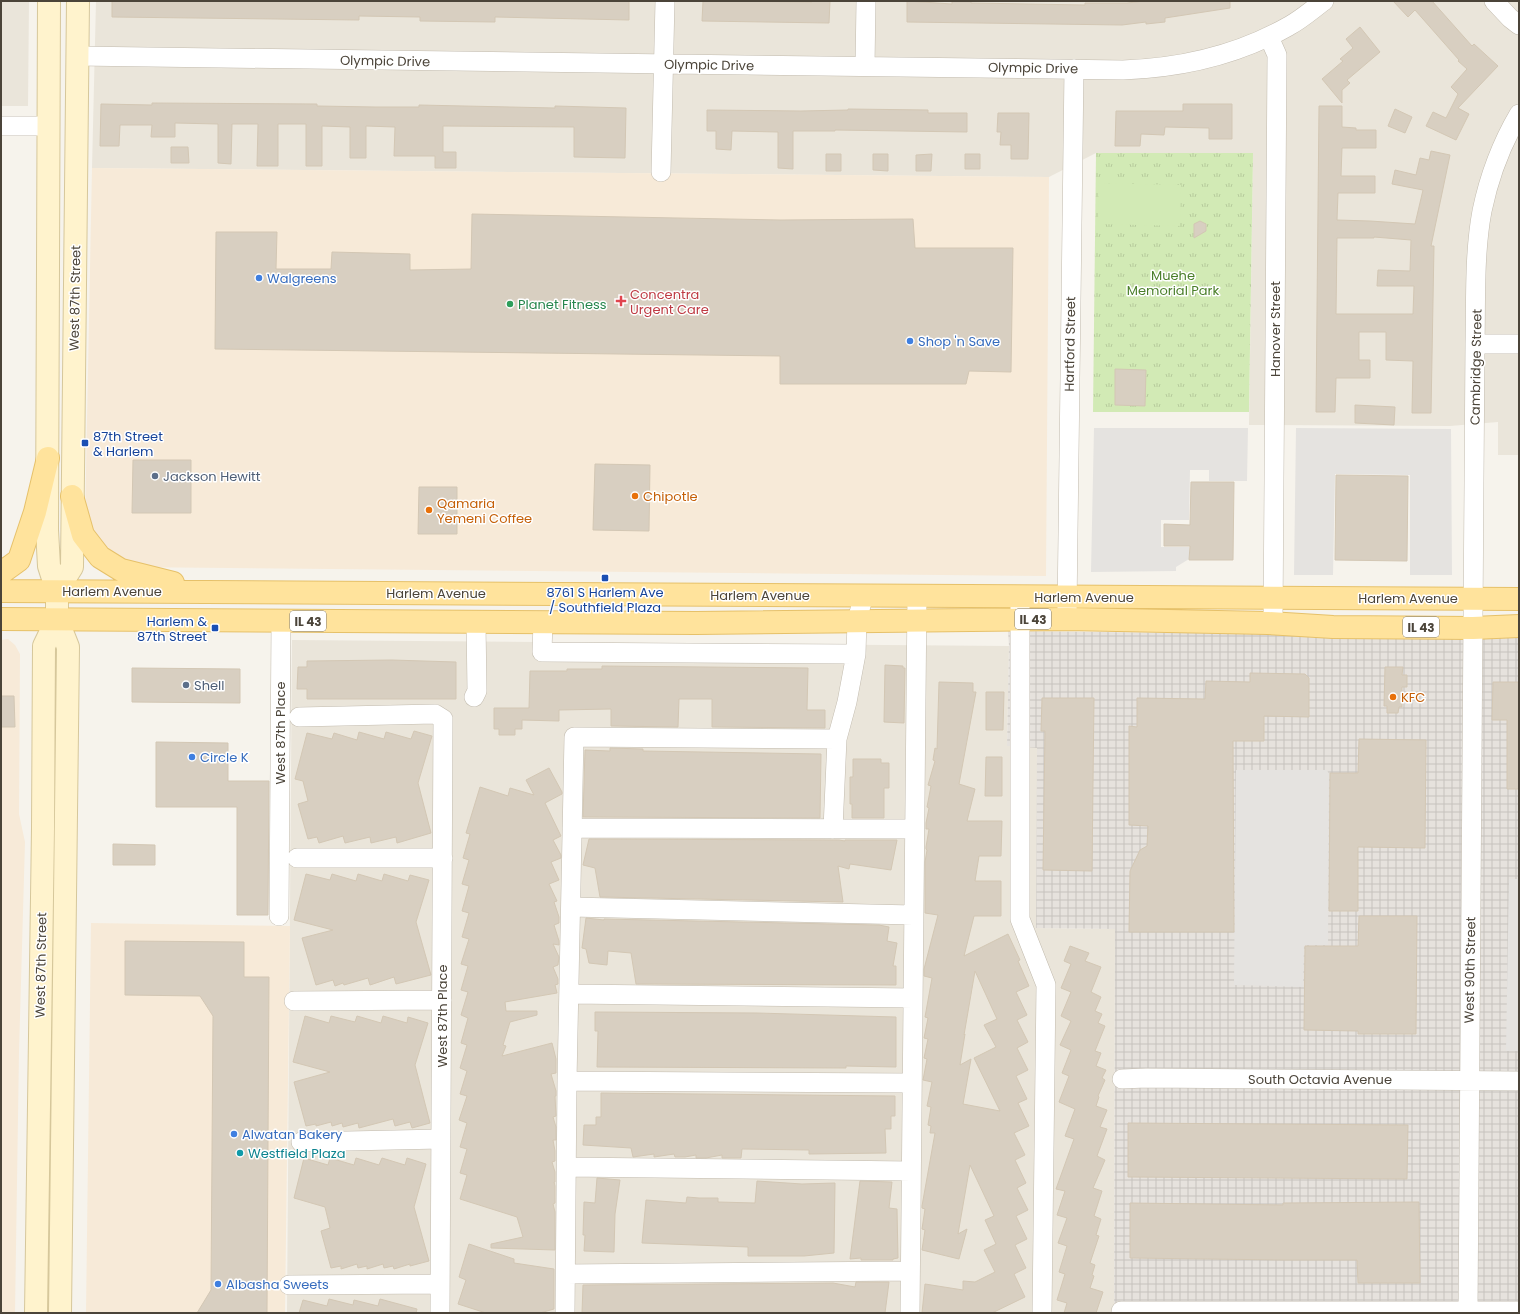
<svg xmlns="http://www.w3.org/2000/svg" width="1520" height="1314" viewBox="0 0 1520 1314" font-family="Poppins,sans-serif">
<defs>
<pattern id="industrial-grid" width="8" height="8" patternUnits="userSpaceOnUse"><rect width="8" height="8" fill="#e6e2dd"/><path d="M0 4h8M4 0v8" fill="none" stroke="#c7c3be"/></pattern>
<pattern id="park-tufts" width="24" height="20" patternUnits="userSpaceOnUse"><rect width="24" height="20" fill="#d2eab5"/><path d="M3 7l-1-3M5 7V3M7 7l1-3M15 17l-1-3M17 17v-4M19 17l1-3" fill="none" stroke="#b6ca9c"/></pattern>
</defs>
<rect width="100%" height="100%" fill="#f6f3ec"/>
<path fill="#eae5da" d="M1 1H29L28 106H1Z
M96 1H1519V455H1498V422L1450 426 1249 425 1253 153H1096L1049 177 92 168Z
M292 640 1009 646 1007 746 1037 747 1036 928 1115 929 1114 1313H287Z"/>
<path fill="#f7ead8" d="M92 168 1049 177 1046 576 121 567 85 522Z
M8 639 15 645 20 654 19 814 25 842 19 1052 15 1313H1V640Z
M91 923 290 926 285 1313H86Z"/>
<path fill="url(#industrial-grid)" d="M1008 631 1519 637V1313H1114L1115 929 1036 928 1037 748 1007 746 1009 646Z"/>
<path fill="url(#park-tufts)" d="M1096 153H1253L1249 412H1093Z"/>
<path fill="#d2eab5" d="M1099 183 1181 185 1180 226 1098 224Z"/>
<path fill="#e5e3e0" d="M1094 428H1248L1247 481H1209V470H1190L1189 520H1161V547H1189V559L1176 567V571L1091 572Z
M1296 428 1451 429 1452 575H1410V475L1335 474 1333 575H1294Z
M1236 770H1327L1329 774 1328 945H1304L1303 987 1234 985Z
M1509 879H1519V1051H1506Z"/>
<path fill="#d8cfc1" stroke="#d3c7b4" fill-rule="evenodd" d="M112 1H629V20L495 17V22L420 21V17L359 16V20L112 17Z
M703 1 812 2V1H830L829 23 702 21Z
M907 1 952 4V1H971V3L1085 5V3H1127L1145 1H1230V8L1165 18V22L1146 24V22L1122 25 907 22Z
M1393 1H1432L1472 46 1474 44 1498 66 1458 108 1469 114 1456 140 1426 126 1433 112 1446 118 1458 94 1451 87 1467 69 1458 61 1459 60 1415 10 1408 17Z
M1360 27 1380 52 1347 80 1350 83 1342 90V103L1322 79 1343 61 1340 59 1353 48 1346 39Z
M152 103 317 104V106L375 107H419V105L555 108V106L626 108 625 158 574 157V127L443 126V152H456V168H435V156H394L395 127 366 126V158H350V127L322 126V166H306V124H278V166H257L258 124H232L231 164 218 163V124L175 123V137H151L152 125H120L119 146H100L101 104 152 105Z
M1183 104H1232V139H1209V128L1165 127 1164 135 1141 134 1140 146H1115L1116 111H1183Z
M1319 106H1342V127L1356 128V130H1376V148H1342L1341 176H1375V193H1338L1337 220 1370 221 1415 224 1423 190 1392 184 1395 170 1416 175 1420 158 1429 160 1431 151 1450 155 1431 246H1434L1431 413H1412L1413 361 1386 360V332H1359V360H1370V378H1336L1335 412H1316ZM1374 237 1411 240 1410 271 1378 270 1377 286H1414L1413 314H1336L1337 238H1374Z
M848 109 928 110V113H967V132L835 130V131H793V169L778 168V132L732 131 731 150 716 149V131H707V110L801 111 848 110Z
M1395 109 1412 117 1405 133 1388 126Z
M998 113H1029L1028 159H1011V145H1000L1001 132H997Z
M171 147H188L189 163H171Z
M826 154H841V171H826Z
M873 154H888V171L873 170Z
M932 154 931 171H916V155Z
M965 154H980V169H965Z
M472 214 781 220 913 219 915 248H1013L1011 372 969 371 966 384H780V356L215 349 216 232H277L276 269H331L332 252 410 254V270L471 269Z
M1200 221 1206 224V231L1194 238V224Z
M1115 369 1146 370 1145 406 1115 405Z
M1355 405 1395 407 1394 425 1355 423Z
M133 460H191V513H132Z
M595 464 650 465 649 531 593 530Z
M1336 475 1408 476 1407 561 1335 560Z
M1191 482H1234L1233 560H1189L1190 546H1164V524L1190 525Z
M419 487H457V534H418Z
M392 660 456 662V699H307V689H297L298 667H307V661Z
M885 665 903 666V668H905L904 723 884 722Z
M602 666 808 668 807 710H825V728L712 727V699H679L678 727 611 726V709L559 710V721L522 720V729H515V735H499V729H494V708H529L530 671H567V669H602Z
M1385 667H1403L1402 675H1407V687H1402V707H1399L1398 713H1387V706H1384Z
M132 668 240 669V703L132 702Z
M1250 673 1305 674 1309 678V717L1264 716V741H1233L1234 932H1129L1130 871 1140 850 1147 846 1148 826 1129 825V726L1137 727V698L1205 699 1206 681 1250 682Z
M939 682 973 683V692H976L959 784 975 789 967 821H1002L1001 856H979L975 881H1001V916H974L964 956 1008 934 1020 960 1018 961 1029 986 1016 992 1027 1015 1017 1020 1028 1042 1017 1048 1028 1070 1016 1076 1027 1099 1018 1103 1029 1126 1014 1133 1025 1155 1015 1160 1026 1183 1017 1188 1028 1210 1016 1216 1027 1239 1015 1245 1026 1268 1014 1274 1025 1297 992 1313H922L925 1284 963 1290V1281L975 1282 995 1272 984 1250 996 1244 985 1220 994 1216 970 1165 958 1234 967 1229 959 1259 922 1250 925 1230 922 1229 925 1209 922 1208V1206L935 1133H930L931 1126 928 1125 931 1107 927 1106 932 1082 923 1080 927 1059 924 1058 928 1039 924 1038 928 1018 925 1017 932 978 924 976V969L938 915 925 913V862L927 850 926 849V847L929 829H926V823L929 808 927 807 931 786 928 785 935 761 933 760 935 748 937 749ZM975 971 997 1019 984 1025 996 1047 974 1058 1000 1111 963 1104 971 1059 960 1065 965 1034 964 1035Z
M1493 682H1519V789H1507V720H1492Z
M986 692H1004L1003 730H986Z
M1 696H14L15 727H1Z
M1042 698H1094L1092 871 1043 870 1045 731H1041Z
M414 731 432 736 418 783 431 833 397 843 396 837 371 843 370 837 345 843 343 836 319 843 317 837 308 839 298 804 308 801 303 781 295 779 307 733 332 739 334 733 357 740 359 732 384 739 386 732 411 739Z
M1359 739 1426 740 1425 848 1358 847V911H1329L1330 773H1358Z
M156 742 228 743V781H269L268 915H237V807H156Z
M610 748 643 749V751L821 754 820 818 583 817 585 750 610 751Z
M986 757H1002V796H985Z
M853 759H881V763H889V788H884V818H852V804H850V777H853Z
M549 768 562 792V794L545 803 561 836 553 840 561 855V858L551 862 559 880 549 884 557 901 554 902 559 917V923L554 925 559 941V945L553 944 559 957 558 965 553 967 558 979V984L555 985 557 993 505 1002 506 1011H537V1015L510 1022 503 1045 506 1046 502 1056 552 1043 556 1059V1073L551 1074 556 1091V1096H555L556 1116 553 1117 556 1127V1140H553L555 1151V1161L552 1162 555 1172V1182H554L555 1186V1203L553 1204 555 1212V1250L491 1248V1244L523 1237 517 1217 460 1199 467 1175 460 1173 467 1149 460 1147 467 1123 459 1120 467 1096 460 1094 467 1071 460 1068 467 1045 461 1043 468 1018 461 1015 468 992 461 990 468 966 461 964 469 939 462 937 469 913 462 911 469 886 462 884 469 860 463 858 470 834 466 833 480 787 508 796 510 788 534 795 526 780Z
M589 839 839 840 845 841V840H897L891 870 850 864 849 869 838 866 843 902 600 897 595 868 583 865Z
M113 844 155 845V865H113Z
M306 874 330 880 332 874 356 881 358 874 382 881 384 874 408 881 410 875 429 880 416 922 431 975 396 984 394 977 370 985 368 978 344 985 343 983 335 986 333 980 316 985 302 938 333 930 294 920Z
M1359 916H1417L1416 1034H1358V1031L1304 1030 1305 946H1358Z
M586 918 604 920V919L879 925 889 927 887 941 897 943 893 966H896V985L636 984 631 953 608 951 607 965 589 963 586 949 582 948Z
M125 941 244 942V977H269L267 1313H197L211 1290 213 1016 200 996 125 995Z
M1070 946 1089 953 1085 961 1101 967 1091 992 1101 997 1095 1011 1102 1014 1098 1023 1105 1026 1095 1051 1101 1053 1096 1066 1106 1070 1102 1078 1105 1080 1098 1096 1099 1097 1096 1106 1107 1110 1100 1127 1107 1129 1097 1156 1105 1160 1093 1188 1102 1191 1094 1216 1101 1219 1096 1235 1099 1236 1090 1263 1095 1265 1092 1275 1094 1276 1090 1288 1103 1292 1096 1313H1064L1067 1303 1057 1300 1065 1274 1059 1272 1067 1246 1058 1243 1067 1218 1057 1215 1065 1191 1056 1189 1074 1139 1065 1136 1075 1109 1059 1102 1069 1076 1062 1073 1071 1050 1060 1045 1071 1021 1061 1016 1071 992 1061 988 1071 964 1064 961Z
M595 1012 757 1013 896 1017V1067L846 1066V1068L597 1067 598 1031H595Z
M305 1016 329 1023 331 1016 355 1022 357 1016 381 1023 383 1016 407 1023 408 1017 428 1023 415 1065 430 1123 412 1128 410 1122 395 1126 393 1119 359 1128 358 1123 343 1127 342 1123 332 1126 331 1122 316 1126V1124L306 1126 294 1082 330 1072 293 1062Z
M601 1093 895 1096V1116H891V1129H885L886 1153 809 1154V1150L742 1149 741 1158H722V1155L706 1158H696V1155L685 1157H675L674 1154 654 1157V1154L633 1157 631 1148 583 1145 584 1125H596V1117H601Z
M1128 1123 1408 1125 1407 1179 1128 1177Z
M304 1158 328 1165 330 1158 354 1165 356 1158 379 1165 382 1158 405 1165 407 1158 426 1164 414 1207 429 1261 410 1266V1264L394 1269 393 1266 384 1268 383 1264 367 1269V1266L358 1268 357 1264 341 1269V1266L331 1268 321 1231 330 1228 325 1207 294 1198Z
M597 1178 620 1180 615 1214 614 1252 584 1251 585 1235H583L584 1202 595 1203Z
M757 1181 802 1184 835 1183 834 1253 804 1256H748V1247L642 1243 646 1200 686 1203 687 1197 699 1198H718V1202L755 1203Z
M860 1181 892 1182 889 1208 897 1209 898 1258 893 1259V1260H861V1258L850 1259Z
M1419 1202 1420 1283H1358L1357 1260H1284L1130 1258V1203L1283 1205V1203Z
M469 1244 514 1259V1263L554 1269V1309L540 1313H486L458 1304 466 1280 459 1277Z
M856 1282H889L885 1313H582L583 1285 833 1283 855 1287Z
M329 1299 353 1305 354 1300 378 1306 380 1299 417 1309 416 1313H299L303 1300 327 1306Z"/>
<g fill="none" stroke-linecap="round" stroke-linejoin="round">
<g stroke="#c2bbae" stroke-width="20">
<path id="street" d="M1494 1 1510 18 1519 25
M1269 37 1277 55 1273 623
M77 56 1123 70C1181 68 1238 55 1289 26 1302 19 1313 9 1324 1
M865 66 866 1
M1 126H49
M661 172 665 1
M1475 344H1519
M1020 596V919L1046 985 1042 1313
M1067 611 1074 69
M543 622 542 652 856 654
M474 697 477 691 476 622
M299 717 435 714 443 719 440 1313
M572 828 914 829
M833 829 837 739
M297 858H443
M571 907 913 915
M279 916 281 621
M570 994 913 998
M294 1001 442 1000
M1122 1079 1146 1078 1519 1081
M567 1081 912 1083
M301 1142 441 1139
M567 1167 911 1171
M566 1274 910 1271
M289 1285 440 1284
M1121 1311H1519
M565 1313 567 1081 574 737 837 739 847 702 856 654 857 620 864 595
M910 1313 917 596
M1468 1313 1475 344C1476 300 1474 254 1482 211 1489 177 1502 143 1519 114"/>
</g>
<g stroke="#d6c79b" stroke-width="24">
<path id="secondary" d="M49 1 47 530 49 566 57 591V619L68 647 60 1313
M57 591 72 567 78 1
M36 1313 43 828 44 646 57 619"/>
</g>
<g stroke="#e6c16a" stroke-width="24">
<path id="primary" d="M72 496 83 535 100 557 121 570 173 583
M1 573 19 560 35 512 48 458
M1 591 1519 599
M1 619 696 623 1067 619 1268 623 1333 627 1473 628 1519 626"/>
</g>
<use href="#street" stroke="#fff" stroke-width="19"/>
<use href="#secondary" stroke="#fff3cd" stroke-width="22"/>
<use href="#primary" stroke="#ffe39c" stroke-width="22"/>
</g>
<g fill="#3f7fe0" stroke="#fff" stroke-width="1.5">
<circle cx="259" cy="278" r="4"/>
<circle cx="910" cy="341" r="4"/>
<circle cx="192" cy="757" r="4"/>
<circle cx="234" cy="1134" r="4"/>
<circle cx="218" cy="1284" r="4"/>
</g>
<path fill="#e0444e" stroke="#fff" stroke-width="1.5" d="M619 295h4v4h4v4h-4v4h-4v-4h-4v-4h4z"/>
<circle fill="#2e9e5b" stroke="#fff" stroke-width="1.5" cx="510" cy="304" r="4"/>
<g fill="#1a4fb4" stroke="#fff" stroke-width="1.5">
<rect x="81" y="439" width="8" height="8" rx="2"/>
<rect x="601" y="574" width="8" height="8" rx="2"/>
<rect x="211" y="624" width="8" height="8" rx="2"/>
</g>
<g fill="#5c6f8a" stroke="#fff" stroke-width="1.5">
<circle cx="155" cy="476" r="4"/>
<circle cx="186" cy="685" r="4"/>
</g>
<g fill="#e8710a" stroke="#fff" stroke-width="1.5">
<circle cx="635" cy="496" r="4"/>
<circle cx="429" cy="510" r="4"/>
<circle cx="1393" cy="697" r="4"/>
</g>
<circle fill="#0f9aa8" stroke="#fff" stroke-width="1.5" cx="240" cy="1153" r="4"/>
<g text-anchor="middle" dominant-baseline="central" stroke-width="3" stroke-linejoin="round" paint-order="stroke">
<g fill="#fff" stroke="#817c74" stroke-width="1">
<rect x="1015" y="609" width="36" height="20" rx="3"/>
<rect x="290" y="611" width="36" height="20" rx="3"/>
<rect x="1403" y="617" width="36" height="20" rx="3"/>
</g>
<g font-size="12" font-weight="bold" fill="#4b4439">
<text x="1033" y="619">IL 43</text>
<text x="308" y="621">IL 43</text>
<text x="1421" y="627">IL 43</text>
</g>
<g font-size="13" fill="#4b4439" stroke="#fff">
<text transform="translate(385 61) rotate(1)">Olympic Drive</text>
<text transform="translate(709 65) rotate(1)">Olympic Drive</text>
<text transform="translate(1033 68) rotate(1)">Olympic Drive</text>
<text transform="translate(75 298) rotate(-89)">West 87th Street</text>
<text transform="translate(1275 329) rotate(-90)">Hanover Street</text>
<text transform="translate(1070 344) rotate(-89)">Hartford Street</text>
<text transform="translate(1476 367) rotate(-89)">Cambridge Street</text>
<text x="112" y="591">Harlem Avenue</text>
<text x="436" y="593">Harlem Avenue</text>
<text x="760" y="595">Harlem Avenue</text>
<text x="1084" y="597">Harlem Avenue</text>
<text x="1408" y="598">Harlem Avenue</text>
<text transform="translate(280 733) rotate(-90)">West 87th Place</text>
<text transform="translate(41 965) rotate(-89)">West 87th Street</text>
<text transform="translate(1470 970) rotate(-89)">West 90th Street</text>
<text transform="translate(442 1016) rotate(-90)">West 87th Place</text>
<text x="1320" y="1079">South Octavia Avenue</text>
</g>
<g font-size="13" fill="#4a7f2a" stroke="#fff">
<text x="1173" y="275">Muehe<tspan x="1173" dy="15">Memorial Park</tspan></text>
</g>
<g font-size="13" fill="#366cbe" stroke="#fff" text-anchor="start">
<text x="267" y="278">Walgreens</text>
<text x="918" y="341">Shop 'n Save</text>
<text x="200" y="757">Circle K</text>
<text x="242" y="1134">Alwatan Bakery</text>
<text x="226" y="1284">Albasha Sweets</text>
</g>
<g font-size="13" fill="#be3a42" stroke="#fff" text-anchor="start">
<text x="630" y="294">Concentra<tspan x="630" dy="15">Urgent Care</tspan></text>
</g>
<g font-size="13" fill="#27864d" stroke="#fff" text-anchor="start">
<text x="518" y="304">Planet Fitness</text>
</g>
<g font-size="13" fill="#164399" stroke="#fff" text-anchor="start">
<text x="93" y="436">87th Street<tspan x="93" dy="15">&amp; Harlem</tspan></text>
<text x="605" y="592" text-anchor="middle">8761 S Harlem Ave<tspan x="605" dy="15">/ Southfield Plaza</tspan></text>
<text x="207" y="621" text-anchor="end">Harlem &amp;<tspan x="207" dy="15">87th Street</tspan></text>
</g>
<g font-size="13" fill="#4e5e75" stroke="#fff" text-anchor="start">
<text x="163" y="476">Jackson Hewitt</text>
<text x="194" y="685">Shell</text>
</g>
<g font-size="13" fill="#c56008" stroke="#fff" text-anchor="start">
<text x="643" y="496">Chipotle</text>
<text x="437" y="503">Qamaria<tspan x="437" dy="15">Yemeni Coffee</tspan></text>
<text x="1401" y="697">KFC</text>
</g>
<g font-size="13" fill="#0d838f" stroke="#fff" text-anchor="start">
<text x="248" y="1153">Westfield Plaza</text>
</g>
</g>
<rect width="1520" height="1314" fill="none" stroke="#4b4439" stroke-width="4"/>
</svg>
